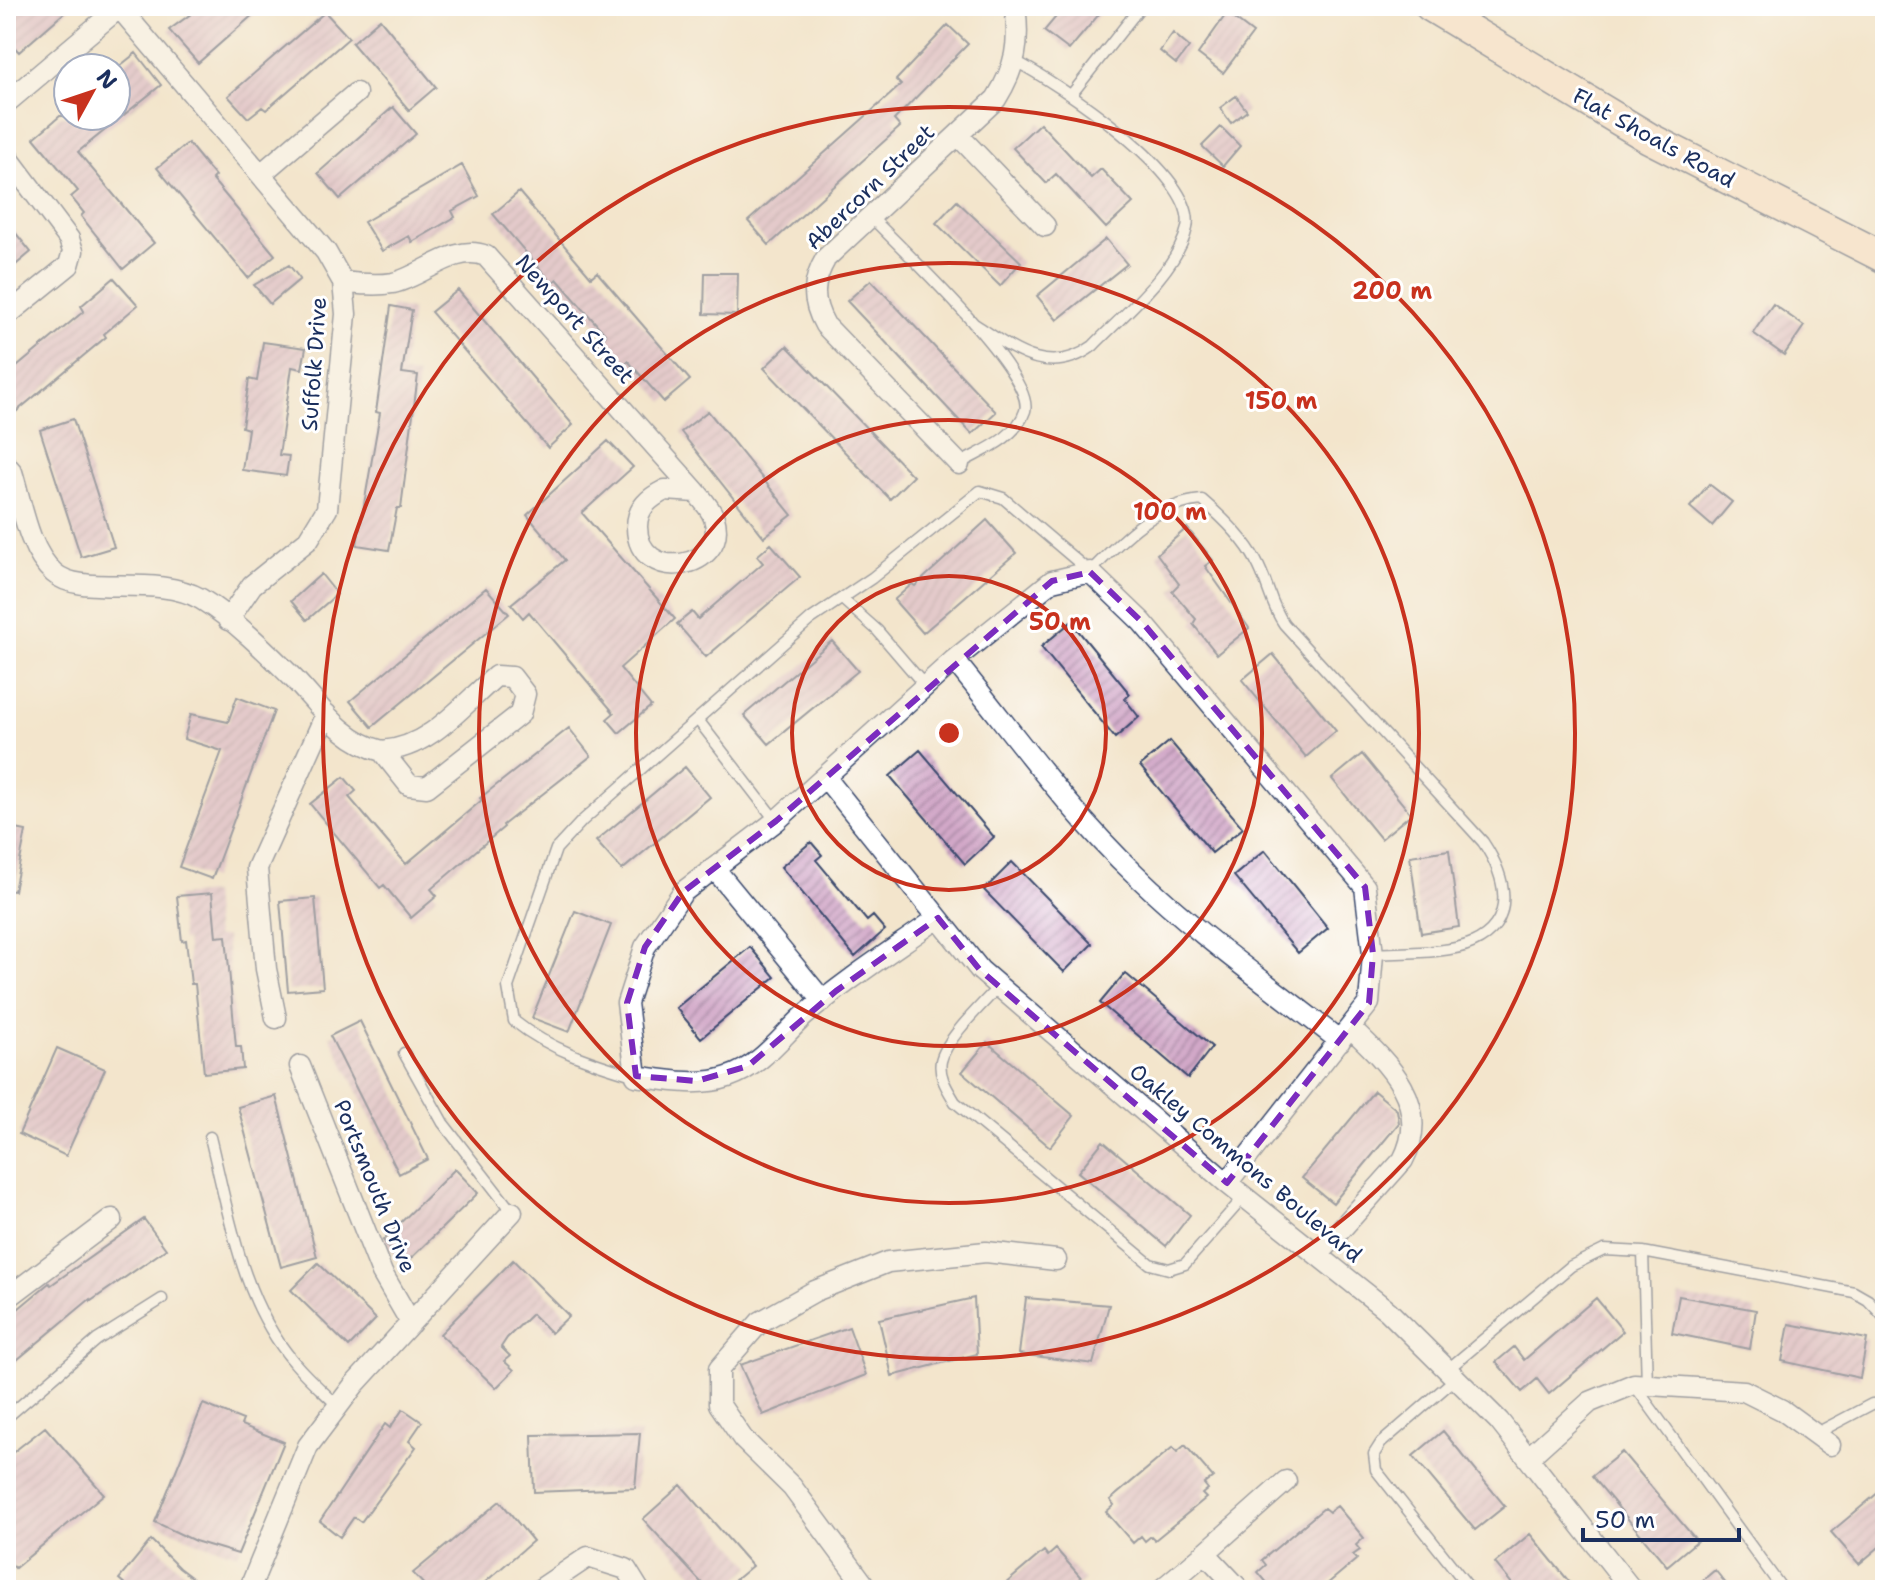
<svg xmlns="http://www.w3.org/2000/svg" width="1891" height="1596" viewBox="0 0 1891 1596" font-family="'Shantell Sans',sans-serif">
<defs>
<pattern id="building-hatch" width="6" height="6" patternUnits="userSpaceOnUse" patternTransform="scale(2)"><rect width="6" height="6" fill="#d2a8c8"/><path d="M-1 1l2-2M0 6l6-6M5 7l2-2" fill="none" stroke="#aa89a6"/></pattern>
</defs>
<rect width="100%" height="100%" fill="#fff"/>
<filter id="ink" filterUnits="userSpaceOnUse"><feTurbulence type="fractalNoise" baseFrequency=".0125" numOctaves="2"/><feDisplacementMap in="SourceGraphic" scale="16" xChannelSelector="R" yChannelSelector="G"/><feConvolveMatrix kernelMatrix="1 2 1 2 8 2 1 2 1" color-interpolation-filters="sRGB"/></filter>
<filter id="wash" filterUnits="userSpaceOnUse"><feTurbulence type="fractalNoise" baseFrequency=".006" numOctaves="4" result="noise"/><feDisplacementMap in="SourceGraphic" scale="32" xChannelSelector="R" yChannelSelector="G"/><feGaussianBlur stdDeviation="1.8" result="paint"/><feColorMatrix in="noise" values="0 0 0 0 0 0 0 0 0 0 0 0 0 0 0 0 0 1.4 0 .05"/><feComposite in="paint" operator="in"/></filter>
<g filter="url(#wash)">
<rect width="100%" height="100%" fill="#f3e5cc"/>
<g id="blocks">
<path fill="url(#building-hatch)" d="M18 6H72L19 52 6 38V17Z
M202 6H263L198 63 169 30Z
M1065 6H1106L1069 50 1044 31Z
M325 12 349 38 266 110 262 107 248 118 228 96Z
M1227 13 1253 33 1223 73 1198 54Z
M380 19 436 87 409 110 352 43Z
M948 25 968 44 894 120 900 127 769 245 748 221 901 85 896 80Z
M1173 33 1189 47 1176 64 1160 51Z
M136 53 161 85 78 152 154 243 123 269 81 216 84 213 71 197 78 191 34 138 60 116H116V69Z
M1236 96 1247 111 1231 123 1220 108Z
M393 107 416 134 340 199 318 173Z
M1040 123 1091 178 1101 169 1133 203 1106 228 1056 174 1046 183 1013 148Z
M1221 127 1240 146 1223 166 1202 146Z
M188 143 215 176 212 179 275 255 248 278 157 168Z
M462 165 479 196 452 211 455 217 412 242 409 236 382 251 364 222Z
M519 192 591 277 597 272 690 380 664 402 628 361 621 367 599 341 606 335 557 279 552 283 493 214Z
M957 201 1021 262 1000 286 936 223Z
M6 221 31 252 6 273Z
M1106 239 1127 264 1057 320 1037 296Z
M289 265 300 279 270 304 254 285Z
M705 273H738L737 315 704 314Z
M114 278 138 305 104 334 106 337 6 420V376L84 311 81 306Z
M871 280 996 412 972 434 847 301Z
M458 290 573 425 548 448 431 312Z
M1773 304 1804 326 1784 355 1753 333Z
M391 306 412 310 402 373 418 375 401 508H397L389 550 357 545 380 413 376 412Z
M263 342 306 348 302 369 292 367 279 455 289 456 286 476 242 470 248 429 242 427 249 379 257 381Z
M787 346 913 476 890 499 764 368Z
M708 411 792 515 764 537 681 432Z
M73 419 114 547 81 557 40 430Z
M608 441 633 467 582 513 675 619 620 668 651 706 619 733 607 719 614 713 529 612 523 618 511 604 565 560 527 515Z
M1709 484 1732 502 1712 526 1690 507Z
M987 520 1016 553 923 633 894 600 912 584 915 586Z
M1187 528 1213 560 1205 566 1249 628 1217 654 1193 624 1196 619 1172 591 1179 584 1157 554Z
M771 544 800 577 706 657 677 624 692 612 698 619 763 563 757 556Z
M321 574 337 594 307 620 291 601Z
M486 588 509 614 372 727 350 701Z
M1071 622 1130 694 1125 699 1139 717 1115 738 1041 647Z
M832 641 858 671 769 744 744 715Z
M1273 654 1336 731 1306 757 1242 680Z
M237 697 274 711 212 879 179 867 222 751 184 739 191 714 228 722Z
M569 728 591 756 503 825 504 827 431 889 437 896 411 918 384 885 380 888 310 804 344 777 356 791 349 797 406 864 482 800 480 798Z
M1170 741 1243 828 1212 853 1140 766Z
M920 750 994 837 965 864 890 776Z
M1362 754 1411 814 1381 839 1332 779Z
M685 767 710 797 622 870 596 841Z
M6 827 26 831 14 891 6 890Z
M811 842 822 855 816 860 867 921 873 916 885 930 855 957 781 867Z
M1265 850 1328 928 1298 953 1234 876Z
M1449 850 1459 927 1421 933 1410 856Z
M1012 862 1092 944 1064 972 984 890Z
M212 893 216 937 226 936 236 1047H241L243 1069 204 1073 195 984H191L186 940 182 941 177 896Z
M315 898 323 988 288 991 280 901Z
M575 911 611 925 569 1032 532 1018Z
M750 947 775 977 701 1038 676 1008Z
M1125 973 1212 1047 1188 1078 1100 1003Z
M360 1021 428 1159 399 1174 330 1036Z
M987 1042 1074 1116 1050 1147 962 1072Z
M57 1048 105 1069 66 1156 19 1134Z
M1374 1091 1397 1110 1399 1123 1333 1203 1302 1178Z
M276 1096 317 1257 281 1267 238 1107Z
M1103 1141 1190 1215 1166 1246 1078 1172Z
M455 1169 478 1193 403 1266 383 1240Z
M144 1219 166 1249 91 1301 90 1299 6 1369V1319L49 1283 51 1285Z
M513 1260 569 1316 551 1333 532 1314 507 1338 501 1347 510 1356 504 1361 514 1370 496 1388 440 1334Z
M318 1263 376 1319 349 1347 291 1290Z
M1679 1296 1756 1310 1750 1349 1672 1333Z
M974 1298 977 1354 892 1376 879 1319Z
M1026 1298 1109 1305 1093 1364 1019 1354Z
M1596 1298 1623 1331 1549 1394 1537 1379 1522 1392 1496 1362 1514 1347 1524 1360Z
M1789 1324 1867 1339 1860 1378 1782 1361Z
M849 1327 866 1375 763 1415 740 1365Z
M203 1404 243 1420 241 1425 284 1442 238 1554 195 1541 155 1522Z
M403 1409 422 1422 409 1441 416 1447 361 1522 354 1517 340 1537 320 1521 385 1424 390 1428Z
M45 1427 104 1494 15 1568 6 1558V1458Z
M1443 1431 1505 1506 1475 1530 1413 1456Z
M640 1433 635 1488 534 1492 532 1435Z
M1185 1445 1213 1477 1204 1484 1208 1489 1202 1494 1206 1498 1155 1540 1151 1536 1145 1541 1141 1536 1133 1543 1106 1512 1114 1505 1110 1500 1173 1447 1177 1452Z
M1622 1452 1697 1541 1667 1566 1592 1476Z
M681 1485 752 1566 723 1590H708L643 1519Z
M1885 1487V1542L1859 1564 1831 1532Z
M500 1501 533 1541 476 1590H429L413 1573Z
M1337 1506 1364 1538 1356 1545 1360 1550 1353 1555 1357 1559 1320 1590H1273L1258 1572 1266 1565 1262 1560 1324 1508 1329 1512Z
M1530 1534 1576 1590H1517L1495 1563Z
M151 1540 179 1568 208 1590H132L119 1579Z
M1056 1549 1084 1581 1073 1590H998L1044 1551 1048 1556Z
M1715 1570 1731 1590H1691Z"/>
</g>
</g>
<g filter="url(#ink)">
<use href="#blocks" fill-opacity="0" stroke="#3b4a6e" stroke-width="2"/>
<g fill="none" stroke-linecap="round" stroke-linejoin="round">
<g stroke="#3b4a6e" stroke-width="13">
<path id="lane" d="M1071 95 1141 6
M871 217C899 246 1036 374 1025 411 1016 439 981 451 959 464
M973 323C1013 349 1048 379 1093 346 1122 316 1178 270 1187 228 1199 176 1056 82 1015 61
M842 599 877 630 925 686
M698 720 776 821
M999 986C983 1004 946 1038 941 1061 938 1076 948 1090 955 1102L1150 1264 1169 1269 1185 1264 1244 1197
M404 1053 443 1123 512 1212
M636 1076C593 1063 550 1050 514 1021L508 987 556 849 582 821 811 619 872 578 980 491 1003 498 1090 572C1121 540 1155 504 1202 500 1222 517 1244 538 1256 561 1268 582 1270 604 1284 624L1483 842C1505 875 1519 922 1472 943 1448 954 1400 952 1373 954
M210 1137C229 1213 241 1301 294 1362 307 1378 324 1392 338 1406
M1643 1252 1647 1385
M1447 1370 1571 1266 1604 1250 1643 1252 1854 1292 1868 1300 1885 1318
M1456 1378 1381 1443 1374 1454 1376 1470 1471 1590
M1635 1386 1783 1590
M6 1418 97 1340 162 1299
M1815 1434 1872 1404 1885 1403"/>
</g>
<g stroke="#3b4a6e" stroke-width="23">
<path id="street" d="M119 7 326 252 343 282 346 314 327 509 308 540 252 585 228 620
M6 103 121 6
M958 135 1045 226
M6 155 69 239 73 251 69 265 6 316
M261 174 356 93
M343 282C359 284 376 286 393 283 424 276 455 243 486 256L696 492
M959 464 825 325C811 300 812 282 826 258L996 99C1016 67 1020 43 1015 6
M6 465 12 472C22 504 28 550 54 573 82 598 155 573 201 599 234 619 267 652 294 679 321 707 342 741 382 751
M665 490 696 492C702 499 711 509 714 518 730 569 638 586 637 527 637 508 649 498 665 490Z
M954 660C1013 732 1068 811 1136 875 1199 936 1271 986 1340 1041
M496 676 512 677 525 694 520 714 427 787 409 785 382 751C430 748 461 706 496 676Z
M825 777 980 970 1227 1183 1388 1311 1499 1421 1632 1590
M714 868 823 1001
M938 918C893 950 846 980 804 1016 780 1038 761 1066 728 1077 699 1087 665 1080 636 1076L627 1003 645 947 683 892 776 821 954 660 1052 581 1090 572 1142 622 1365 887 1373 954 1369 1003 1227 1183
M276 1018 266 969 257 868 326 714
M300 1066 382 1273 411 1323
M1318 1255 1403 1160C1432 1105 1389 1064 1351 1028
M6 1299 112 1219
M1528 1458 1590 1402 1634 1384 1744 1391 1782 1410 1830 1445
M1205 1553 1286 1481
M249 1590 308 1446 354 1385 512 1212
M539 1590 588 1557 626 1569 639 1590
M868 1590 792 1487 743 1439 719 1404V1369L760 1322 815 1291 888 1262 986 1252 1056 1260
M1161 1590 1205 1553 1240 1590"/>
</g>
<g stroke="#3b4a6e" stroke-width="33">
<path id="secondary" d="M1430 6 1649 138 1885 258"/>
</g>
<use href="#lane" stroke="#fff" stroke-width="10"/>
<use href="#street" stroke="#fff" stroke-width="20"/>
<use href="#secondary" stroke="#fce5d0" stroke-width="30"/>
</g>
</g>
<path d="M0 0H1891V1596H0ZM1090 572 1142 622 1365 887 1373 954 1369 1003 1227 1183 980 970 938 918 836 991 748 1066 697 1081 636 1076 627 1003 645 947 683 892 776 821 1052 581Z" fill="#f3e5cc" fill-opacity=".55" fill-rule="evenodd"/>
<path fill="none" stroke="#7b2cbf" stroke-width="6" stroke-dasharray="16 10" stroke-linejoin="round" d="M1090 572 1142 622 1365 887 1373 954 1369 1003 1227 1183 980 970 938 918 836 991 748 1066 697 1081 636 1076 627 1003 645 947 683 892 776 821 1052 581Z"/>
<g fill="none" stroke="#c8321e" stroke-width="4">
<circle cx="949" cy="733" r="157"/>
<circle cx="949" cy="733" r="313"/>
<circle cx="949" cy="733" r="470"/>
<circle cx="949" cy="733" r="626"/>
</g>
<g text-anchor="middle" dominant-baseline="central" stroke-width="6" stroke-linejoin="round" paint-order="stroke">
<g font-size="22" fill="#1b2f5e" stroke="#fff">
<text transform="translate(1654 138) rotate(29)">Flat Shoals Road</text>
<text transform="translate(870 187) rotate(-44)">Abercorn Street</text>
<text transform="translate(575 319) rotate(48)">Newport Street</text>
<text transform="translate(314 364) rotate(-86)">Suffolk Drive</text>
<text transform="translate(1246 1163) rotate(40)">Oakley Commons Boulevard</text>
<text transform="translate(375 1186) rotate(68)">Portsmouth Drive</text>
</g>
</g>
<circle cx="949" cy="733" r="12" fill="#c8321e" stroke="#fff" stroke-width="4"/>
<g font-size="24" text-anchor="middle" font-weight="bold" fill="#c8321e" stroke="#fff" stroke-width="6" stroke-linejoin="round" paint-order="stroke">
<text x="1392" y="299">200 m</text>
<text x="1281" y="409">150 m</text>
<text x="1170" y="520">100 m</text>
<text x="1060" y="630">50 m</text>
</g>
<rect width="1891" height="1596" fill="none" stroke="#fff" stroke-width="32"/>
<g transform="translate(92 92) rotate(50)"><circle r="38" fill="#ffffff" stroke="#a4acbf" stroke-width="2"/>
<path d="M0-6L14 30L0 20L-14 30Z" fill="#c8321e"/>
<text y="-12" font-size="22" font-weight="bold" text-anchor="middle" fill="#1b2f5e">N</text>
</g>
<path d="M1583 1528v12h156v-12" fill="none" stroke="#1b2f5e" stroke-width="4"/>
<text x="1595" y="1528" font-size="24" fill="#1b2f5e" stroke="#ffffff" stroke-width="6" paint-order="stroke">50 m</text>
</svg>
